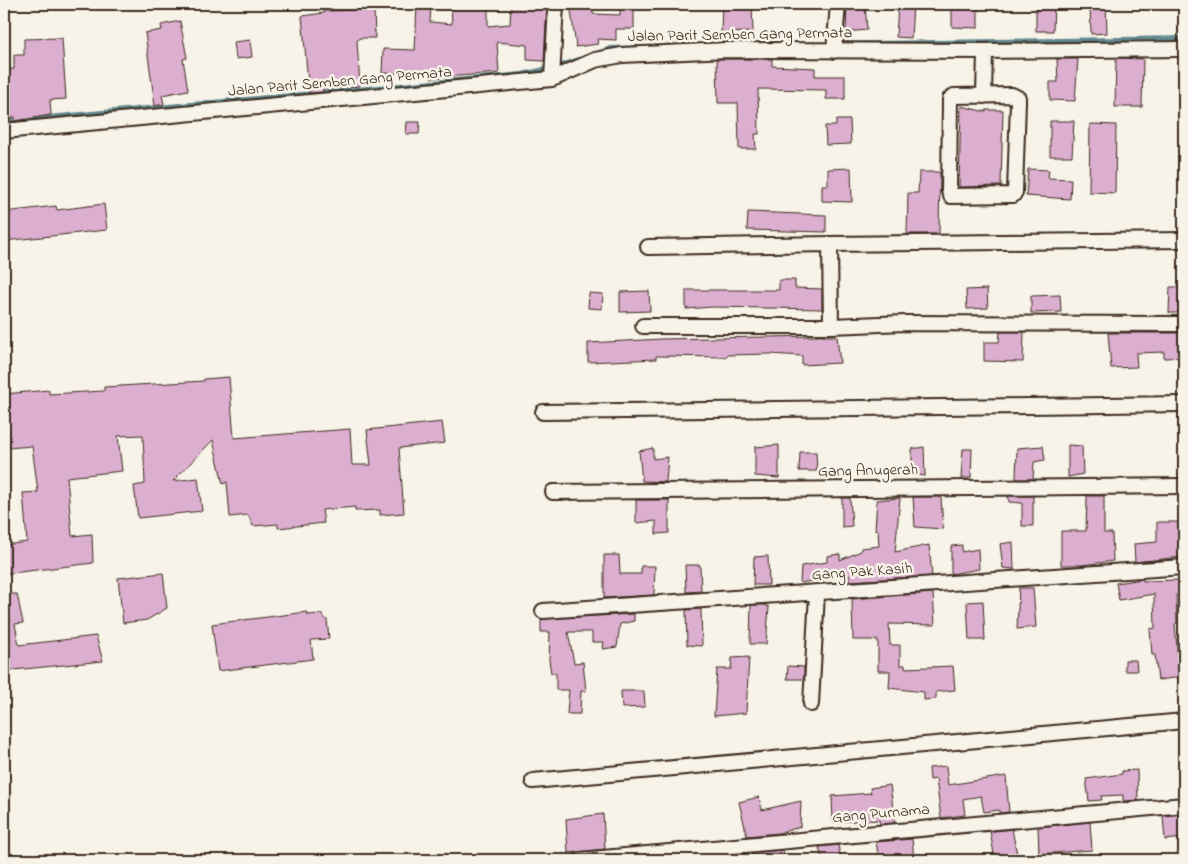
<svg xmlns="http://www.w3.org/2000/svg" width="1188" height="864" viewBox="0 0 1188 864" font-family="'Indie Flower',sans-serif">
<rect width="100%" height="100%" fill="#f7f3e8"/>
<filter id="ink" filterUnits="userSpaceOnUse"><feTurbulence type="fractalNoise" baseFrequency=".02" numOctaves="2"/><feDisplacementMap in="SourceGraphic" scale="10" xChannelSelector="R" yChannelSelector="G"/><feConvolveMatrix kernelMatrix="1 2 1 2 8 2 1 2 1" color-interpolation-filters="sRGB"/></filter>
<g filter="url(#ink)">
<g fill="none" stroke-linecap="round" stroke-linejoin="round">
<path stroke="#61898f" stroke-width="4" d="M817 44 1184 38
M556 67 611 48 653 47
M4 121 522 74 549 68"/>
</g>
<path fill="#dcaecf" stroke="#3b2a1e" d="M417 4H431L430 22 452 24 451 4H488V26L510 24 511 4H547L544 61 527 60V45L497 42 499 73 431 78V74L382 73 383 49 415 50Z
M570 4H592L593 14 620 15V4H634V29H616V40L597 39 598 44 576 47Z
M722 4H752L753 32 721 33Z
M865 4 867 30 846 32 847 5Z
M898 4H913L911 38 896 37Z
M952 4H978V28L952 27Z
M1036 4H1054L1053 31H1036Z
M1090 4H1106L1107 33 1091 34Z
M360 8H374L375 38H359L357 41 360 86 323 89V92L309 93 302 16 324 13V11L360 10Z
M180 21 187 58 183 59 188 90 162 95 164 104 155 106 145 33 162 30 161 25Z
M62 38 66 99 50 100 51 115 15 121V117L4 118V70L14 69V55H24V39Z
M250 40 252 57 236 59 234 42Z
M1116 58 1143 59 1142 107H1115Z
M717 59H772V66L815 68V76H845V99H826V90L758 89 759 134H755L756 149H739L738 103H718Z
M1057 59H1078L1075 101 1050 100V82H1058Z
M961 106 986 112V110H1003L1001 186 959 187Z
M836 120H850L851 144 826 145 825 126H836Z
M1050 121H1074L1072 156H1050Z
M407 122H420L419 134H406Z
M1090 124 1116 125 1115 193 1089 192Z
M851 168 852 202 822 201V185H828V169Z
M1028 169 1049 170 1048 178 1071 179 1070 199 1026 196Z
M919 172H940L939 234H907L908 193H918Z
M104 204 107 230 4 241V212L56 206 57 210Z
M748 212 826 215V232L747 230Z
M779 280H795V288L822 289V309L712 307 686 309V290H779Z
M1170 287H1184V313H1169Z
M987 289 988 308 967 309 966 290Z
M649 291 650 311 620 312V292Z
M589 293 603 294 602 309 588 308Z
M1060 295 1061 312 1031 313V296Z
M1000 332H1024L1023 362 984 361V342H999Z
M1108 333H1184V357L1164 358V352L1136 353 1137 367 1111 368Z
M817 336H837L840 363 802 365V356L770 354 727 355V357L656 356V359L588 362V343L662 339Z
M229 377 234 438 350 429 352 465H371L367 430 442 422 445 443 399 448 404 513 380 515V510L355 511V507L322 510 324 523 278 528V524L253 526 248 515 230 517 227 482 223 484 213 440 173 481 198 478 202 511 138 518 134 486 145 484 143 435 118 436 122 471 67 477 72 536 92 534 93 563 4 574V545L27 542 23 493 38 492 32 446 8 448 4 394 49 390V394L104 391V387L204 381V379Z
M779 445V478L755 476V447Z
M1068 445 1082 446 1083 474 1068 477Z
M1043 446 1045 460 1034 462 1033 479H1016L1017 448Z
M924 447 925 476 912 474V449Z
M653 448V459L668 457 666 482 642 481 639 451Z
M963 449H972L971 478H961Z
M800 452H816L817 471H799Z
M1008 496H1033V526H1022V503L1009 502Z
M1087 496H1104V533H1112L1113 561 1082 565H1061V531H1086Z
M913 497H941L943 529 915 527Z
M842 498H850L852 526 842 527Z
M900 498 895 552 929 545 932 576 849 581V575L800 583 801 566 827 562V556L840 554V560L861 551V548L879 546 878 530 875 529 877 500Z
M636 500H669V533L656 534V521L636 523Z
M1157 522H1184V536H1181L1182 557 1135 562 1134 544 1157 542Z
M1013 542 1014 569 1003 568 1000 544Z
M962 545V552L978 549 979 569 951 574V546Z
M604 555H619L620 574H641V566H655L654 595 604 598Z
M768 556 769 585H753L754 557Z
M685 565H700L701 591 686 592Z
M163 573 167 608 147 620 123 623 118 578Z
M1143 579V581L1181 580V595H1176L1177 623 1175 624 1178 661H1181L1183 677 1158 680 1155 655H1152L1150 629 1155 628 1154 594 1119 600 1116 583Z
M1019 588H1033L1036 627 1017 629Z
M933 593 935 625 889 624 890 645H900V665H905V668L953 666 955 690 936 692V699L924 700V692L889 688 890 671H878V640H853L852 599Z
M4 594H17L23 623 15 624 19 645 96 636 103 661 4 671Z
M983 601 985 640H969L967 602Z
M751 605H765L769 607 766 644H750Z
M701 609 702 646 687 645 686 610Z
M307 612 308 615 321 614 327 620 329 639 311 640 313 659 218 671 212 624Z
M634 614V621L620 624 617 647 603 649 604 642H592V632H568L574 663 583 662 586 691H581L580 714H567L569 690H556V673H551L549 660 550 632H541V619Z
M749 657 746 713 714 716 717 669H731L732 658Z
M1125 660H1136L1137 671H1125Z
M788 666 804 667V679H787Z
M621 691H644L645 707 622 708Z
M946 766 948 785 1006 776 1009 812 999 813V810L984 812 981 796 963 799 965 815 941 818 936 779 930 780 929 768Z
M1137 770 1138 800 1123 801V795L1101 796 1102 800 1089 801 1086 779 1122 774V771Z
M890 785 895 823 880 824 879 820 833 822 832 796 871 793 870 788Z
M759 797 762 810 801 801 800 827 779 833 747 836 739 802Z
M603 814 605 849 568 853 566 819Z
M1184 814V838L1165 840 1163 816Z
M1090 822 1092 850 1039 854 1038 827Z
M1012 829 1018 859 995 860 990 831Z
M912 839 914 860H879L876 842Z
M838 845 841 860H822L819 847Z
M783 850 785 860H753L752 853Z
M729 855 730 860H701V858Z"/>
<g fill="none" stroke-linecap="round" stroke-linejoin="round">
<g stroke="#3b2a1e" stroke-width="18">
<path id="minor" d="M834 51 838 4
M552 79 556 4
M1012 95 1018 98V102L1015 192 1013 195 951 196 949 191 950 99 954 96Z
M984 96 985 51
M4 131 552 79 595 60 622 55 727 50 985 51 1184 49
M830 244 1184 240
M648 247 830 244 831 326
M643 326H831L905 323 1184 324
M543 412 1184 404
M553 492 1184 486
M543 611 1184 567
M811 704 817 593
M533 781 1184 721
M581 860 1184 805"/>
</g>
<use href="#minor" stroke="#f7f3e8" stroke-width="14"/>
</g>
</g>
<g text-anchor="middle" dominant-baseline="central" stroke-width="5" stroke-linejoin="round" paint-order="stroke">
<g font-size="16" fill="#3b2a1e" stroke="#f7f3e8">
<text transform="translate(740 35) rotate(-1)">Jalan Parit Semben Gang Permata</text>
<text transform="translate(340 82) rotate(-5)">Jalan Parit Semben Gang Permata</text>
<text transform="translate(868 471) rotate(-1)">Gang Anugerah</text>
<text transform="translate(862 572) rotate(-4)">Gang Pak Kasih</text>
<text transform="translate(881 814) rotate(-5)">Gang Purnama</text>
</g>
</g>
<rect width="1188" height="864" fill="none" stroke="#f7f3e8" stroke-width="20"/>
<rect x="10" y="10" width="1168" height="844" fill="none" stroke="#3b2a1e" stroke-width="2" filter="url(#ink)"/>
</svg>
